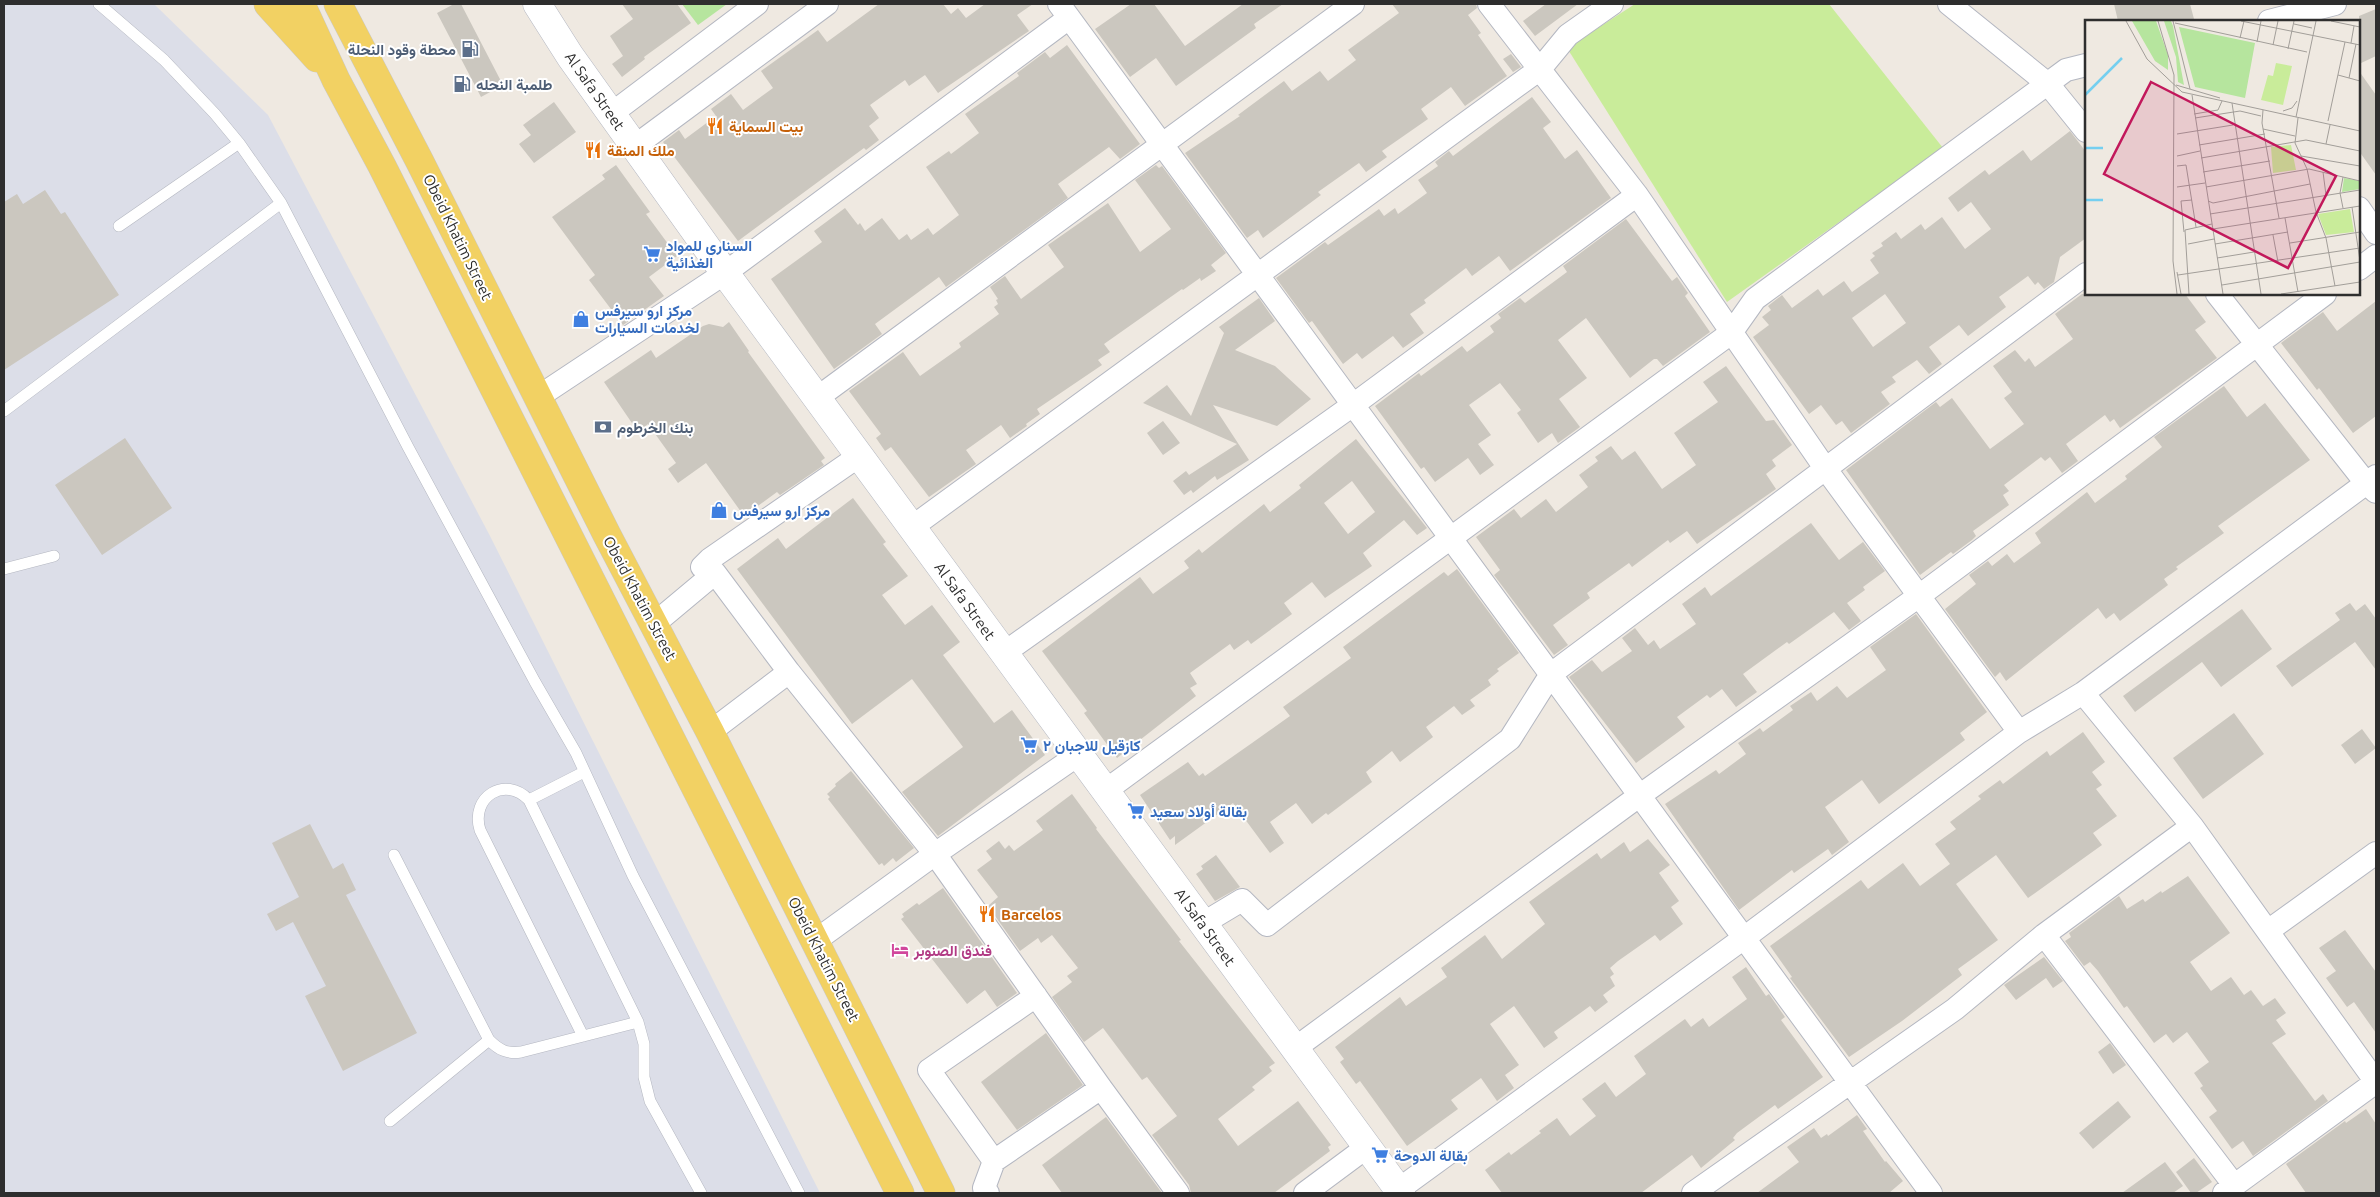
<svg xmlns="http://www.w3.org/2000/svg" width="2380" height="1197" viewBox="0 0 2380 1197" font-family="Ubuntu,Vazirmatn,sans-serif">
<rect width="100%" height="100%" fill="#efe9e1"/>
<path fill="#dcdee8" d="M4 4H154L268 115 490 536 820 1193H4Z"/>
<path fill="#b6e59e" d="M682 4H727L698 25Z"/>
<path fill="#c9ec9a" d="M1635 4H1829L1943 148 1727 302 1567 48Z"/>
<path fill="#cbc7bf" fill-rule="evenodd" d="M454 4H461L503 85 481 97 437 13Z
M622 4H677L691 23 644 57 645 59 622 77 612 64 623 56 610 36 633 19Z
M879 4H943L951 14 958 8 966 18 985 4H1033L1017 15 1029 31 938 93 925 75 909 86 905 80 870 105 879 118 869 126 879 140 866 150 864 148 738 241 663 142 679 130 685 139 716 116 711 109 731 94 743 110 773 88 761 71 818 30 827 42Z
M1131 4H1154L1185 46 1243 4H1283L1254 24 1256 28 1176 86 1156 58 1130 77 1095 29Z
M1392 4H1476L1477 8 1468 15 1481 33 1478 35 1507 76 1465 106 1451 87 1421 109 1428 119 1382 151 1387 157 1366 172 1359 163 1318 192 1321 195 1263 238 1258 230 1247 238 1185 153 1240 116 1238 115 1284 81 1292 91 1320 71 1328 81 1356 60 1348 50 1399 13Z
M1546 4H1578L1535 36 1523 21Z
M2114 4H2190L2194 19 2183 21H2118Z
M2376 9V56L2359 64V16Z
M1067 45 1140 144 1120 159 1109 147 1058 184 1068 198 946 287 939 277 875 324 882 334 834 369 771 279 822 242 814 231 845 208 858 225 860 223 865 231 882 218 899 240 907 234 911 240 928 228 933 235 959 215 926 167 949 151 951 154 979 133 965 114 1019 76 1017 73 1045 52 1050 58Z
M1511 54 1521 67 1513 72 1503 59Z
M2359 71 2376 95V175L2359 151Z
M1532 97 1551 122 1543 128 1565 159 1577 150 1611 198 1510 271 1499 256 1472 276 1466 268 1424 300 1426 303 1410 314 1424 333 1403 348 1393 336 1362 359 1357 353 1343 364 1312 321 1309 323 1276 278 1325 242 1328 245 1379 209 1384 216 1395 208 1398 214 1427 193 1418 180 1438 166 1435 162 1449 151 1453 156Z
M554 102 576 132 534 163 519 144 531 135 523 125Z
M2070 131 2086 152V238L2060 257 2054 282 2044 289 2038 282 2035 285 2028 276 1999 297 2006 307 1968 336 1959 325 1929 347 1942 364 1929 374 1917 360 1892 377 1896 382 1881 392 1890 404 1851 433 1842 421 1836 425 1821 405 1809 414 1753 337 1769 325 1762 317 1771 310 1768 306 1782 295 1792 308 1818 289 1823 296 1844 281 1852 292 1879 273 1870 260 1875 256 1872 253 1883 246 1881 243 1896 232 1901 239 1921 224 1925 230 1942 217 1965 249 1991 229 1971 202 1958 212 1948 198 1985 170 1989 175 2023 150 2031 161ZM1885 294 1906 323 1873 347 1852 318Z
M616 165 650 212 646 214 677 256 649 277 664 296 623 325 589 280 595 275 552 217 605 179 602 175Z
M1156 165 1159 168 1162 166 1226 253 1211 265 1216 271 1201 281 1200 278 1183 290 1182 289 1104 344 1110 352 1098 360 1102 365 1037 409 1040 414 1026 424 1027 426 1010 438 1001 425 966 450 976 464 929 497 891 447 885 451 876 438 881 434 849 391 903 352 920 376 961 347 959 343 999 314 994 307 998 304 996 300 998 299 990 287 1005 276 1021 299 1064 267 1048 245 1108 203 1140 252 1171 229 1135 180Z
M45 190 61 214 65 212 119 295 4 370V202L17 194 23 204Z
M1626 219 1672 281 1677 277 1688 293 1685 296 1710 332 1663 366 1657 359H1654L1630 378 1586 318 1558 340 1587 378 1559 399 1580 427 1558 443 1552 433 1538 443 1517 413 1521 410 1500 383 1469 405 1491 435 1478 444 1494 465 1480 475 1468 458 1435 482 1424 467 1421 469 1375 406 1419 373 1421 376 1462 346 1467 352 1494 332 1490 326 1501 318 1498 314 1520 298 1525 303 1567 272 1563 266Z
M2082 294H2185L2206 322 2195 330 2217 358 2120 428 2114 419 2110 422 2105 415 2066 444 2078 461 2062 473 2050 457 2045 461 2041 457 2004 485 2009 491 2003 495 2009 505 1973 531 1976 536 1972 540 1953 554 1951 552 1920 575 1846 470 1936 402 1940 407 1952 398 1990 449 2024 424 2004 398 2012 392 1993 366 2015 350 2025 362 2029 358 2035 367 2073 339 2055 314Z
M1259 298 1275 321 1235 350 1275 366 1311 399 1277 426 1213 405 1249 460 1217 480 1215 476 1193 493 1191 490 1184 495 1173 481 1186 471 1189 475 1237 444 1143 403 1167 385 1191 416 1224 333 1219 327Z
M2376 301V416L2353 433 2319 388 2317 390 2281 343 2323 312 2337 331Z
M729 322 749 351 748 352 825 458 821 461 824 465 780 495 777 492 744 516 706 463 678 483 668 469 676 463 648 424 638 432 604 382 651 350 656 358 703 326 709 324 723 327Z
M1726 366 1766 421 1774 420 1792 445 1772 460 1776 466 1766 474 1776 489 1697 544 1687 531 1670 543 1668 540 1632 567 1629 563 1587 593 1590 598 1553 625 1568 645 1554 655 1494 575 1500 570 1476 537 1514 509 1521 518 1546 499 1556 512 1588 487 1579 475 1598 461 1595 457 1611 446 1622 460 1635 451 1662 489 1696 465 1674 433 1718 402 1703 382Z
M2224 386 2247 417 2265 403 2310 460 2218 526 2224 533 2176 567 2178 569 2164 579 2168 585 2120 621 2114 613 2106 619 2098 608 2006 681 2000 672 1995 677 1945 609 1976 584 1969 575 1988 561 1992 566 2007 554 2014 563 2041 543 2035 533 2087 492 2095 503 2127 479 2125 476 2162 447 2154 437Z
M1163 421 1180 443 1163 455 1147 433Z
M125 438 172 508 102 555 55 485Z
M1356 439 1427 528 1417 535 1404 520 1363 553 1372 566 1325 598 1312 582 1284 603 1292 614 1251 644 1248 640 1234 650 1230 644 1190 673 1197 684 1190 688 1196 696 1117 758 1084 713 1087 711 1042 651 1140 577 1153 594 1189 568 1184 561 1199 549 1202 553 1264 504 1270 512 1301 488 1299 485ZM1352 481 1375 512 1348 534 1324 503Z
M853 498 886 542 883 544 908 576 882 595 905 625 932 605 960 642 943 655 994 723 1012 710 1045 755 938 836 902 792 963 747 912 679 852 724 737 569 778 538 786 549Z
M1811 523 1839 560 1863 542 1885 571 1863 587 1865 590 1847 603 1861 621 1849 630 1834 612 1789 644 1787 642 1743 674 1757 692 1736 707 1722 689 1710 698 1707 695 1677 717 1685 727 1636 763 1569 677 1592 660 1602 672 1632 651 1622 638 1635 628 1648 645 1654 640 1660 649 1696 624 1682 604 1705 587 1711 596Z
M1457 569 1519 653 1497 669 1499 671 1488 680 1491 685 1470 700 1475 706 1462 715 1454 706 1426 727 1433 737 1400 762 1392 751 1366 772 1372 782 1328 815 1326 813 1312 824 1296 803 1270 822 1284 843 1270 853 1233 803 1175 845V836L1170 840 1140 795 1188 762 1199 776 1203 773 1205 776 1252 743 1290 716 1283 707 1351 658 1343 647 1444 572 1448 576Z
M2350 603 2356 611 2365 604 2376 619V670L2355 642 2292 687 2276 666 2340 620 2335 613Z
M2242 609 2272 649 2221 687 2202 662 2135 712 2123 696Z
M1916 614 1987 712 1960 733 1965 740 1879 804 1862 780 1825 807 1849 842 1832 855 1828 849 1794 873 1792 870 1739 910 1665 804 1716 770 1719 774 1746 754 1738 743 1760 728 1763 732 1793 710 1790 706 1811 692 1817 701 1837 686 1847 698 1886 670 1870 647Z
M2234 713 2264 754 2203 799 2173 758Z
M2362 729 2376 748 2355 764 2341 745Z
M2083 732 2105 762 2092 772 2102 785 2096 789 2117 816 2093 833 2102 845 2028 898 1996 855 1956 884 1998 940 1958 969 1962 975 1902 1021 1849 1057 1790 978 1792 977 1770 946 1861 880 1868 889 1903 863 1920 886 1950 864 1935 844 1956 829 1950 822 1981 799 1978 796 2000 780 2003 784 2047 751 2050 756Z
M851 771 914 848 896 862 893 858 884 866 882 863 879 865 828 799 830 797 827 794 836 786 835 784Z
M1072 794 1097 828 1096 829 1181 940 1179 941 1275 1063 1269 1067 1272 1071 1252 1087 1255 1090 1218 1119 1238 1146 1298 1101 1331 1145 1328 1147 1330 1151 1274 1193H1191L1189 1185 1152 1135 1177 1116 1147 1077 1142 1080 1103 1028 1084 1042 1052 997 1072 982 1067 976 1078 968 1052 935 1041 943 1038 938 1020 951 988 906 998 897 977 870 992 859 986 851 999 841 1005 849 1009 845 1014 851 1043 830 1036 821Z
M310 824 333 869 343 863 356 890 346 895 417 1033 343 1071 305 996 326 986 293 922 276 931 267 914 299 897 272 843Z
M1648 839 1670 865 1659 873 1679 901 1671 907 1683 924 1660 941 1655 935 1618 961 1610 968 1614 974 1610 977 1615 986 1603 995 1608 1002 1595 1012 1590 1006 1554 1032 1558 1038 1544 1048 1514 1006 1490 1024 1519 1065 1505 1075 1514 1088 1497 1101 1481 1078 1451 1100 1458 1109 1407 1146 1360 1081 1356 1084 1340 1062 1344 1059 1335 1047 1400 997 1406 1006 1447 977 1441 968 1485 935 1502 959 1545 924 1529 902 1597 853 1601 859 1624 842 1630 852Z
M1216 855 1240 887 1215 901 1196 874 1203 869 1201 866Z
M2188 876 2230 933 2190 962 2211 991 2231 977 2244 995 2251 990 2263 1006 2275 998 2286 1013 2276 1020 2286 1034 2272 1043 2315 1101 2323 1094 2328 1101 2253 1156 2243 1141 2232 1149 2209 1117 2217 1111 2200 1088 2203 1086 2194 1073 2209 1062 2187 1032 2173 1043 2166 1034 2154 1043 2127 1006 2124 1008 2098 971 2090 962 2084 966 2065 941 2071 937 2069 933 2119 896 2127 909 2143 899 2145 902 2161 891 2162 893Z
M943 888 1017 993 997 1007 985 990 967 1004 901 919 904 917 902 914 917 903 919 905Z
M2345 930 2376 972V1033L2354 1002 2347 1007 2326 978 2336 971 2319 948Z
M2044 957 2063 981 2053 988 2046 978 2016 1000 2004 985Z
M1746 967 1766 996 1769 994 1785 1017 1781 1020 1823 1077 1778 1109 1775 1105 1737 1133 1733 1138 1735 1140 1701 1168 1692 1155 1641 1193H1502L1485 1170 1509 1152 1511 1155 1541 1133 1539 1131 1557 1118 1570 1136 1596 1116 1582 1099 1605 1082 1616 1097 1646 1074 1634 1056 1685 1019 1691 1027 1703 1018 1709 1027 1747 999 1732 977Z
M1046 1033 1083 1085 1017 1130 981 1082Z
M2110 1043 2126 1065 2113 1074 2098 1052Z
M2118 1101 2131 1117 2093 1149 2079 1133Z
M2366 1109 2376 1124V1193H2306L2286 1164 2345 1121 2346 1123Z
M1857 1115 1867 1129 1863 1131 1885 1162 1886 1161 1903 1181 1889 1193H1757L1799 1162 1787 1147 1814 1128 1821 1138 1827 1134 1828 1136Z
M1106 1117 1162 1193H1062L1042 1165Z
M2194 1158 2212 1182 2196 1193H2191L2176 1172Z
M2165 1162 2183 1186 2173 1193H2122Z"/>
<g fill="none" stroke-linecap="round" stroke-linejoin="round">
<g stroke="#b4b7c1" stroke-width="12">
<path id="lane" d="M99 4 164 60 215 114 239 143 281 203 408 447 535 682 576 753 633 876 799 1193
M119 226 239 143
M4 411 281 203
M4 569 54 556
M529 800 584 772
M394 855 489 1040C499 1050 507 1054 521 1052L638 1022
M583 1036 480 830C470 797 505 775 529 800L638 1022 644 1044V1077L650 1101 701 1193
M390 1121 489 1040"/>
</g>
<g stroke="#b4b7c1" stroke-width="24">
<path id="street" d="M1059 4 1931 1193
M1489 4 1637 195 1825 468 2019 732
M1949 4 2048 84 2086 131
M2269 21 2335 4
M611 114 757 4
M635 146 827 4
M2359 208 2376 233
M2359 269 2376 256
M2217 294 2366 483 2376 492
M538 397 725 273 1069 18
M817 398 1353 4
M912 527 1540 69 1568 35 1612 4
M715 573 789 672
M654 624 715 573 702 567 710 559 859 456
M1004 653 1353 405 1637 195
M2083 693 2192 826 2376 1082
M710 732 789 672 935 854 1101 1088 1178 1193
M1105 791 1731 333 1755 299 2066 70 2086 65
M1202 924 1242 900 1267 925 1510 739 1551 674 2086 274
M2268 931 2376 853
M2044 935 2234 1185
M815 941 935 854 1078 755
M1294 1049 1639 796 1919 596 2325 294
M994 1161 1101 1088
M1398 1190 1744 938 2019 732 2083 693 2376 476
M988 1193 984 1188 994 1161 929 1070 1036 996
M1305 1193 1367 1147
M1693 1193 1955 1009 2044 935 2192 826
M2224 1193 2376 1082"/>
</g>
<g stroke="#b4b7c1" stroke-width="29">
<path id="secondary" d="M537 4 570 56 725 273 1401 1193"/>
</g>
<g stroke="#c9c9c9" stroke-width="29">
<path id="primary" d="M268 4 317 58
M301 4 336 80 382 166 900 1193
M338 4 420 162 607 535 710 732 941 1193"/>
</g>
<use href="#lane" stroke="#fff" stroke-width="11"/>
<use href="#street" stroke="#fff" stroke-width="22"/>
<use href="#secondary" stroke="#fff" stroke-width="28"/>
<use href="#primary" stroke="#f2d163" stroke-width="28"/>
</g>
<defs>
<g id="fuel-bare" transform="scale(1.35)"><path d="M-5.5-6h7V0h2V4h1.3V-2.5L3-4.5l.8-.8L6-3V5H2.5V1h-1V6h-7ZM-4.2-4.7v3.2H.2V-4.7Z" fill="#5c6f8a" stroke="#fff" stroke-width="2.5" paint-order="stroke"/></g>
<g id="restaurant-bare" transform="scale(1.35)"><path d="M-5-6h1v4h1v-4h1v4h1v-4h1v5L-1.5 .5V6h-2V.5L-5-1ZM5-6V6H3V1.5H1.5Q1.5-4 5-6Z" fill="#e8710a" stroke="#fff" stroke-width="2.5" paint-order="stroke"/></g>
<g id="supermarket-bare" transform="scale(1.35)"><path d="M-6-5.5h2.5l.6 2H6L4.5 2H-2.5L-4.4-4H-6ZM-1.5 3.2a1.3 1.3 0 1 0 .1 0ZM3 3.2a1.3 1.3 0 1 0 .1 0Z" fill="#3f7fe0" stroke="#fff" stroke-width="2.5" paint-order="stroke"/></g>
<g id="shop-bare" transform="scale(1.35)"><path d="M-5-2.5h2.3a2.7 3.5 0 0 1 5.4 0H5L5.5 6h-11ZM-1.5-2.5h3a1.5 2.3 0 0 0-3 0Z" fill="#3f7fe0" stroke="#fff" stroke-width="2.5" paint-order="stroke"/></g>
<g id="bank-bare" transform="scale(1.35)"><path d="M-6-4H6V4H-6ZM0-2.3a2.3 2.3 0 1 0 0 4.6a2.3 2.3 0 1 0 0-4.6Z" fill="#5c6f8a" stroke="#fff" stroke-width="2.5" paint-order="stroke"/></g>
<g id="hotel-bare" transform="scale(1.35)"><path d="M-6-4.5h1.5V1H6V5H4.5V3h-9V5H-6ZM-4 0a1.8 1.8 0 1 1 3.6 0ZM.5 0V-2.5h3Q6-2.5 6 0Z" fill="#d1479c" stroke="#fff" stroke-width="2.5" paint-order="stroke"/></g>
</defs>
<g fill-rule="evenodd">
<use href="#fuel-bare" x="470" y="49"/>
<use href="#fuel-bare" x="462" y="84"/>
<use href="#restaurant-bare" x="715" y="126"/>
<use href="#restaurant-bare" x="593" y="150"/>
<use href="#supermarket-bare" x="652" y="254"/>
<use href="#shop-bare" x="581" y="319"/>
<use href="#bank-bare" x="603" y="427"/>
<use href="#shop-bare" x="719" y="510"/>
<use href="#supermarket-bare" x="1029" y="745"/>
<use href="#supermarket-bare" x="1136" y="811"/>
<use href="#restaurant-bare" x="987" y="914"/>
<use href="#hotel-bare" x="900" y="950"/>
<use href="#supermarket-bare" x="1380" y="1155"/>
</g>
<g text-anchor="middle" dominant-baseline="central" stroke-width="4" stroke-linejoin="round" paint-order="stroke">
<g font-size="15" font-weight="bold" fill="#4e5e75" stroke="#fff" text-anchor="start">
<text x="456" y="49" text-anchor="end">محطة وقود النحلة</text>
<text x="476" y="84">طلمبة النحله</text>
<text x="617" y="427">بنك الخرطوم</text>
</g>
<g font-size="15" fill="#2e2e2e" stroke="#fff">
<text transform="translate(595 91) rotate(55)">Al Safa Street</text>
<text transform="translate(458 237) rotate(64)">Obeid Khatim Street</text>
<text transform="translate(640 598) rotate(62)">Obeid Khatim Street</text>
<text transform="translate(965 601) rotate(54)">Al Safa Street</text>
<text transform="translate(1205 927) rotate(54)">Al Safa Street</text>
<text transform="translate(824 959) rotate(63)">Obeid Khatim Street</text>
</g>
<g font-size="15" font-weight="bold" fill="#c56008" stroke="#fff" text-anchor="start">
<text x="729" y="126">بيت السماية</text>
<text x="607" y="150">ملك المنقة</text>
<text x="1001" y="914">Barcelos</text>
</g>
<g font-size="15" font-weight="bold" fill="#366cbe" stroke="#fff" text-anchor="start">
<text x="666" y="245">السناري للمواد<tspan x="666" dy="17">الغذائية</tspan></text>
<text x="595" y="310">مركز ارو سيرفس<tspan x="595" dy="17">لخدمات السيارات</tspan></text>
<text x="733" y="510">مركز ارو سيرفس</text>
<text x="1043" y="745">كازقيل للاجبان ٢</text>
<text x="1150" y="811">بقالة أولاد سعيد</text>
<text x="1394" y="1155">بقالة الدوحة</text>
</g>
<g font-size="15" font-weight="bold" fill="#b23c85" stroke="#fff" text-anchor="start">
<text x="914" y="950">فندق الصنوبر</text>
</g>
</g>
<g transform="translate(2085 20)">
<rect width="275" height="275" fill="#efe9e1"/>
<path d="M47 1H71L83 35V50L70 41ZM79 1H86L88 6 99 65 93 62 91 37ZM94 7 170 23 160 78 110 67ZM259 158 275 161V169L257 172Z" fill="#b6e59e"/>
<path d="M191 43 207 46 198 85 176 80 183 55 188 56ZM206 125 211 150 188 153 186 127ZM265 189 269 212 241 215 233 194Z" fill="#c9ec9a"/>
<path fill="none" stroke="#75cff0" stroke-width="2.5" d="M0 75 37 38M0 128H18M0 180H18"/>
<path fill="none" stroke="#a29e99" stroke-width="1" d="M41 1 62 39 97 72 275 111M73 1 89 55 88 241 92 274M88 1 105 69M156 1 275 25M246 1 275 7M90 3 222 32M209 4 227 8M155 18 159 1M172 22 176 1M266 23 269 6M188 25 193 1M203 29 209 1M253 55 275 61M264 58 271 24M91 65 135 78M107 75 138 274M147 83 176 274M178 90 177 103 194 198M198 91 207 88 212 81M109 94 133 90 137 81M211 97 231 1M110 98 155 91 176 96M213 98 210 123 222 149 231 192 241 218 250 266M243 101 260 22M178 109 210 116M92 114 148 105M241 124 245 105M114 125 180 114M92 136 115 131M216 136 275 146M116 138 221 120 275 131M92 146 101 145 111 207M118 152 185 141M238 152 241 175M92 167 120 163M121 167 224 149 275 161M123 181 128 183 225 164M267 187 275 241M258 188 255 173 258 157M125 194 275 170M200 198 213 272M128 209 275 186M99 212 96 181 107 180M188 215 193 242M205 223 275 212M103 224 129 219M130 224 203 212M132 238 169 232M92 252 96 274M93 255 275 228M137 265 275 242M104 274 100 210 127 204M196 274 275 262"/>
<path fill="#c2185b" fill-opacity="0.15" stroke="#c2185b" stroke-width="2.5" d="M66 62 251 156 203 248 19 154Z"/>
<rect width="275" height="275" fill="none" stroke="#2e2e2e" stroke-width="2.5"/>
</g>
<rect width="2380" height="1197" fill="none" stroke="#2e2e2e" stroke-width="10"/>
</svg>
